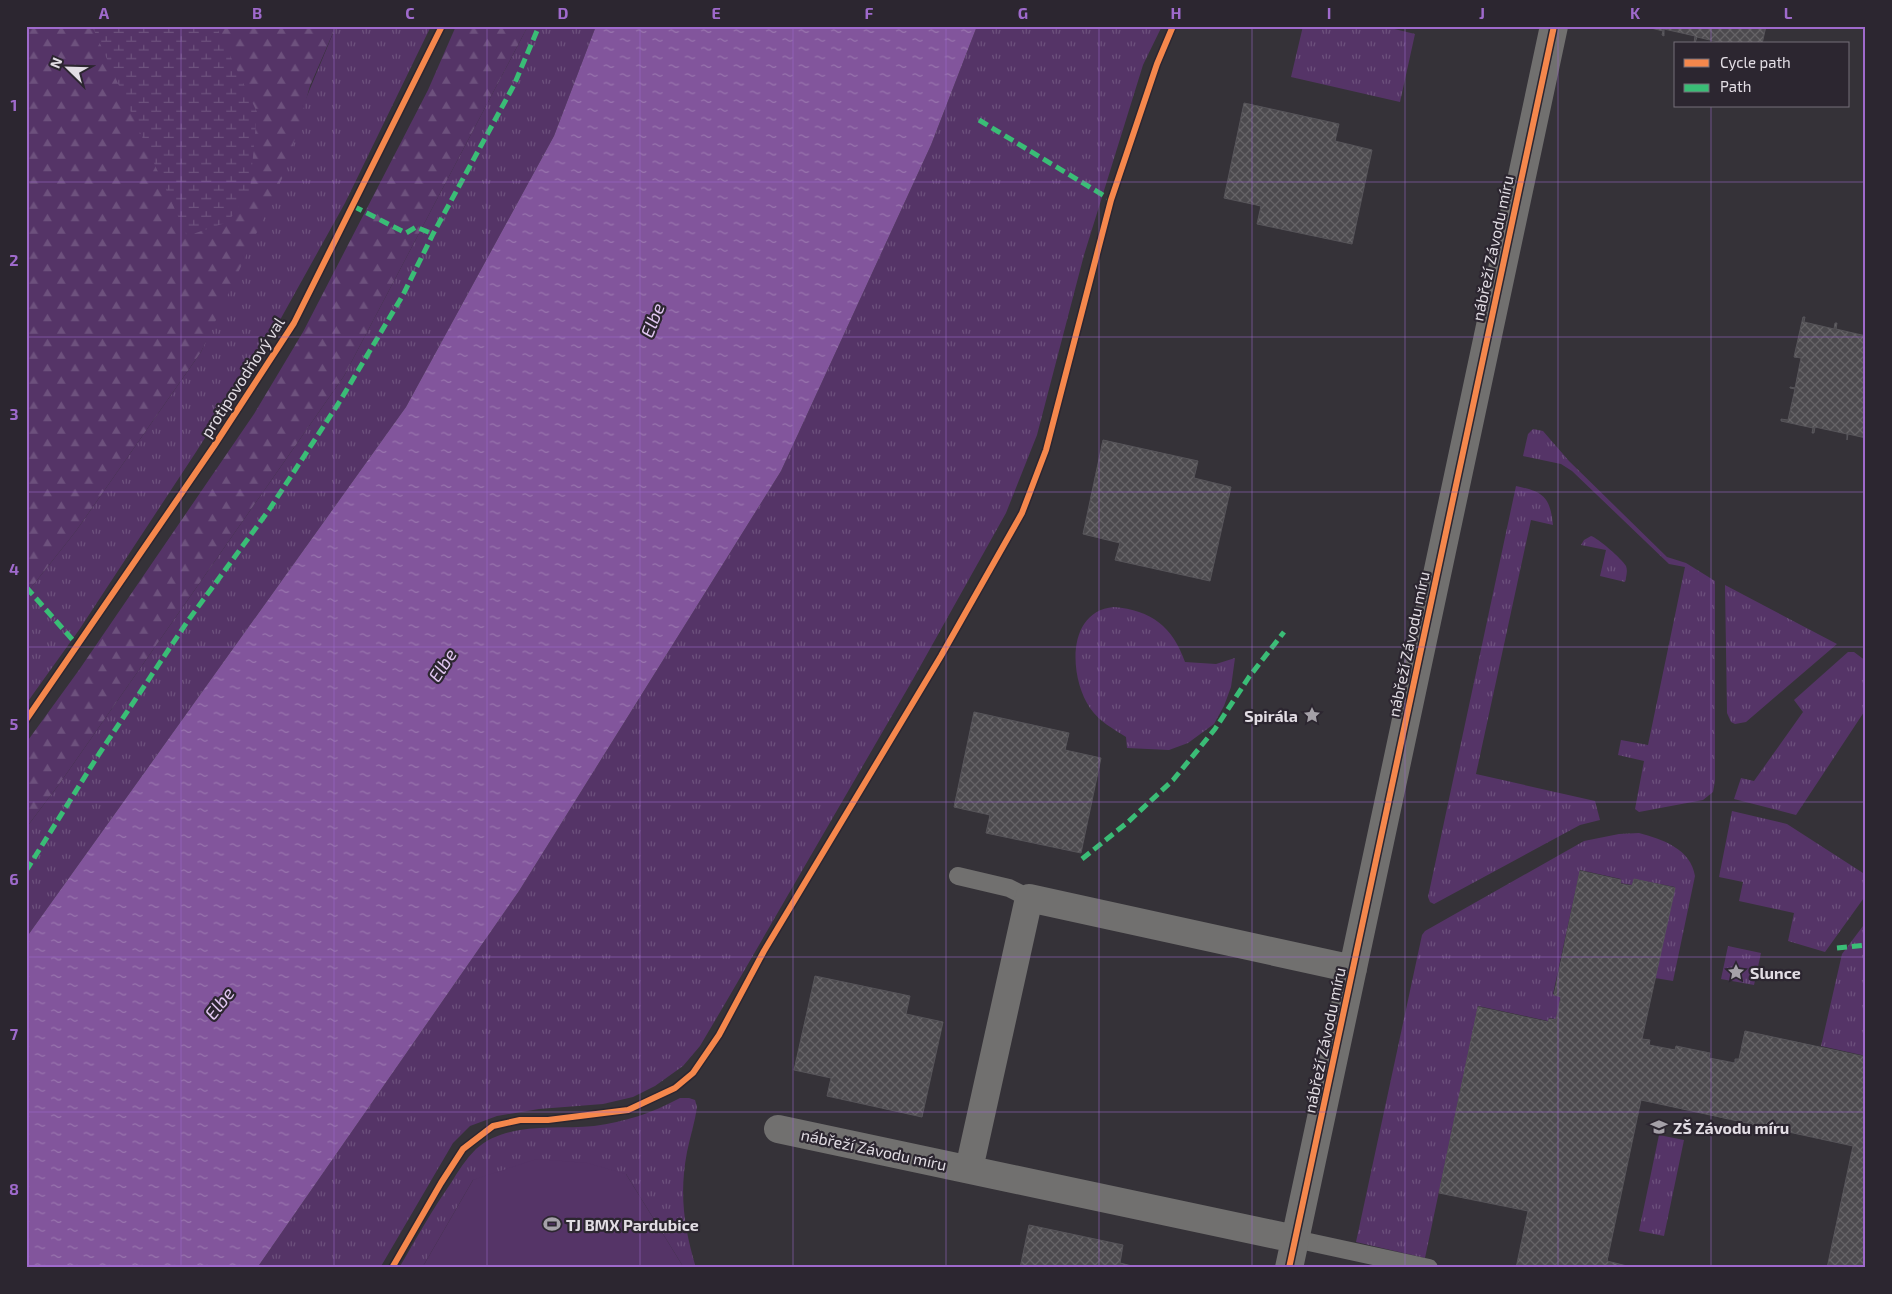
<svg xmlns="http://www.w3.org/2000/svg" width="1892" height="1294" viewBox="0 0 1892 1294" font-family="'Exo 2',sans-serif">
<defs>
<pattern id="grass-tufts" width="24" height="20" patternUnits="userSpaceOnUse" patternTransform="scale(1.25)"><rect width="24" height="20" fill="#553467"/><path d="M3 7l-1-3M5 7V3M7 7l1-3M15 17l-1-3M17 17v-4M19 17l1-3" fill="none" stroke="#6d517d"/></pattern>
<pattern id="forest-firs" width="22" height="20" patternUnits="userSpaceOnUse" patternTransform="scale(1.25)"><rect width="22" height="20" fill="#553467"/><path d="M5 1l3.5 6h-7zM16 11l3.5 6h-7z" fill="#6d517d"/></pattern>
<pattern id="wetland-marsh" width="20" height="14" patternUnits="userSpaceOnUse" patternTransform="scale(1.25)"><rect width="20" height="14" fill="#553467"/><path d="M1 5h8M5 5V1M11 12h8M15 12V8" fill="none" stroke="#6d517d"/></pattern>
<pattern id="water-ripples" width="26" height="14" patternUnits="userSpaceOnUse" patternTransform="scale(1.25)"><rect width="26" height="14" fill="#82559c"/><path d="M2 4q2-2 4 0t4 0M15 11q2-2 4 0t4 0" fill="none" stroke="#9975ae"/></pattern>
<pattern id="building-cross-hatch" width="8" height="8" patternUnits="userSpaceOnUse" patternTransform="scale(1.25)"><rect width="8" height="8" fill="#4c4a4e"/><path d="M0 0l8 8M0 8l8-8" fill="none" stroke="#666467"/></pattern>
</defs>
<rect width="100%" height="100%" fill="#353238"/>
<path fill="url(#grass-tufts)" d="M336 26H431L345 203 280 320 196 452 79 630 26 704V594L76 531 201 352Z
M528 26H596L554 136 406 407 26 938V828L60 783 344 376Z
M977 26H1162L1143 65 1084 255 1037 435 1006 513 912 681 726 1002 700 1046 683 1066 655 1086 633 1097 603 1104 539 1109 497 1116 470 1126 453 1143 380 1268H257L519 891 781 471 931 145Z
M1303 26H1382L1415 34 1400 102 1291 77Z
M1533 429 1543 431 1569 461 1667 557 1686 563 1715 581V781L1713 792 1703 800 1639 812 1635 809 1644 761 1618 755 1621 740 1648 745 1685 567 1669 564 1572 471 1561 464 1523 456 1528 434Z
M1516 486C1544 492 1550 497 1553 525L1531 520 1476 774 1595 801 1600 820 1580 825 1434 904 1430 902 1428 897Z
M1591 536C1598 538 1622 559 1626 566 1628 571 1626 577 1625 582L1600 576 1606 550 1581 545 1584 540Z
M1725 585 1837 644 1746 722 1735 724 1731 722 1727 713Z
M1114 607C1151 610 1173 627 1185 662L1216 664 1235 658 1231 687 1224 706 1214 724 1188 743 1169 750 1127 748 1126 737C1112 728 1100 722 1090 708 1069 677 1066 611 1114 607Z
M1848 652H1854L1866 661V709L1796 815 1734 799 1741 778 1754 781 1803 712 1794 700Z
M1732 811 1787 824 1863 873 1866 871V895L1825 952 1788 941 1794 913 1739 901 1743 882 1719 877Z
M1639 833C1662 839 1691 849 1695 876L1673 981 1655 978 1675 887 1634 879 1632 885 1620 883 1621 879 1580 870 1553 994 1561 996 1556 1019 1549 1018 1548 1021 1478 1006 1425 1258 1356 1242 1422 935 1425 931 1584 841 1619 834Z
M1866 922V1056L1821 1046 1842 954Z
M1728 946 1761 953 1754 985 1721 979Z
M680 1098H689L695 1100 697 1107C695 1122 690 1137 687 1152 679 1194 684 1228 696 1268H684L626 1174 473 1180 422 1268H399C416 1239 432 1210 451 1183 458 1171 466 1159 476 1149 507 1121 555 1130 594 1126 625 1122 652 1113 680 1098Z
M1659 1135 1684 1140 1664 1236 1639 1231Z"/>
<path fill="url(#forest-firs)" d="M26 26H336L310 86 286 170 201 352 76 531 26 594Z
M456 26H528L344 376 60 783 26 828V743L79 670 254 414 303 332 428 90Z"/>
<path fill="url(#wetland-marsh)" d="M92 26H216L257 112 250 190 228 222 187 236Z"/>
<path fill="#553467" d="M537 1159 587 1163 626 1174 684 1268H422L473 1180Z"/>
<path fill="url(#water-ripples)" d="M596 26H977L931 145 781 471 519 891 257 1268H26V938L406 407 554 136Z"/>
<path fill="url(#building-cross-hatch)" stroke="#57555a" d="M1643 26H1766L1762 44H1727L1697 37 1695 43H1694L1695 36 1664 29V36L1662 35 1663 31Z
M1244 103 1339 124 1335 141 1372 150 1352 244 1257 224 1261 206 1224 198Z
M1803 317H1805L1804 322 1834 329 1835 323H1837L1836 329 1866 336V438L1848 434 1847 440V434L1815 427 1814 433H1812L1813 428 1781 421V419L1788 420 1795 389 1790 388V387L1795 388 1801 358 1794 357Z
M1103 440 1198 461 1194 478 1231 487 1210 581 1115 560 1120 543 1083 534Z
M974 712 1069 733 1065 750 1101 758 1081 853 986 833 990 815 954 807Z
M1580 871 1621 880 1620 884 1632 886 1634 879 1675 888 1642 1039 1650 1040 1649 1045 1675 1050 1676 1046 1710 1053 1709 1058 1735 1063V1059H1739L1745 1031 1866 1057V1268H1827L1853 1146 1641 1100 1607 1261 1635 1268H1516L1528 1211 1439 1193 1478 1007 1548 1022 1549 1019 1556 1020 1561 997 1554 995Z
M815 976 910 996 906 1014 943 1022 922 1117 827 1096 831 1078 794 1070Z
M1029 1225 1123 1245 1120 1263 1140 1268H1020Z"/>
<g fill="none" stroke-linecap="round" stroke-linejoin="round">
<path stroke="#71706f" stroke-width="18" d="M958 876 1009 888 1029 898
M1295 1239 1429 1268"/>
<path stroke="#71706f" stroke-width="28" d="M778 1129 1295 1239
M969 1169 1029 898 1353 969
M1289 1268 1554 26"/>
<path stroke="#3abd76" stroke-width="5" stroke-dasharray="10 5" stroke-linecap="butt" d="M979 120 1111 200
M353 206 406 233 416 227 433 234
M26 587 78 646
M1082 859 1128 822 1173 780 1215 729 1249 677 1284 632
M26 871 99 754 187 622 269 510 340 401 403 295 433 234 514 85 539 26
M1837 948 1866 945"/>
<g stroke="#2c2630" stroke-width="9">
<path id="cycleway" d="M26 720 214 446 294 323 442 26
M392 1268 441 1183 463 1149 493 1126 520 1120H548L628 1110 675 1088 693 1073 719 1035 764 951 941 656 1022 513 1046 450 1111 200 1157 64 1173 26
M1289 1268 1554 26"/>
</g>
<use href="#cycleway" stroke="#f5874c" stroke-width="6"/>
</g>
<path fill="none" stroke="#9f6acc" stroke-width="1" stroke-opacity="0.55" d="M181 26V1268M334 26V1268M487 26V1268M640 26V1268M793 26V1268M946 26V1268M1099 26V1268M1252 26V1268M1405 26V1268M1558 26V1268M1711 26V44M1711 106V1268M26 182H1866M26 337H1866M26 492H1866M26 647H1866M26 802H1866M26 957H1866M26 1112H1866"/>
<defs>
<g id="sight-bare" transform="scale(1.35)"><path d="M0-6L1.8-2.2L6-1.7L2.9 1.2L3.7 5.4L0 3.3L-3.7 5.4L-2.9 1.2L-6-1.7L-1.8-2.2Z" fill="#a5a1a8" stroke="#2c2630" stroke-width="2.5" paint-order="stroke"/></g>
<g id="school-bare" transform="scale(1.35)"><path d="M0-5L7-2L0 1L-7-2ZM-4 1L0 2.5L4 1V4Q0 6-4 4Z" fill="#a5a1a8" stroke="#2c2630" stroke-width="2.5" paint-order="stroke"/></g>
<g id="stadium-bare" transform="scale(1.35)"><path d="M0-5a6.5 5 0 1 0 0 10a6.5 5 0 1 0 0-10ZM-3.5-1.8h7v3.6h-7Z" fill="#a5a1a8" stroke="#2c2630" stroke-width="2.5" paint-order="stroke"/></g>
</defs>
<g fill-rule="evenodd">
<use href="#sight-bare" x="1312" y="715"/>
<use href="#sight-bare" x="1736" y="972"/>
<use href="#school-bare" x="1659" y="1127"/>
<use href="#stadium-bare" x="552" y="1224"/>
</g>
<g text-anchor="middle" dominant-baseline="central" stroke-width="4.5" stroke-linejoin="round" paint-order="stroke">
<g font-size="16" fill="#e2dde4" stroke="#2c2630">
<text transform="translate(1492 248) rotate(-78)">nábřeží Závodu míru</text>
<text transform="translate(242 377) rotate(-57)">protipovodňový val</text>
<text transform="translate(1408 644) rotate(-78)">nábřeží Závodu míru</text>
<text transform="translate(1324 1040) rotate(-78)">nábřeží Závodu míru</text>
<text transform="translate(874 1149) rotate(12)">nábřeží Závodu míru</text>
</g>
<g font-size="16" font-weight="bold" fill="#e2dde4" stroke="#2c2630" text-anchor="start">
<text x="1298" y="715" text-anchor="end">Spirála</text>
<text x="1750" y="972">Slunce</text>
<text x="1673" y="1127">ZŠ Závodu míru</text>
<text x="566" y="1224">TJ BMX Pardubice</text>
</g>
<g font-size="18" font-style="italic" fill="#e1c7f1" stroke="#2c2630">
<text transform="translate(652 320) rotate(-68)">Elbe</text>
<text transform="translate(442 665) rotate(-57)">Elbe</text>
<text transform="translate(219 1003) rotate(-52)">Elbe</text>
</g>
</g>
<rect width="1892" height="1294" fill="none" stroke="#2c2630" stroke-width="55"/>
<rect x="1674" y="42" width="175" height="65" fill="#2c2630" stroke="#756f78"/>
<rect x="1684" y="59" width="25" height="8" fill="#f5874c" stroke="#756f78"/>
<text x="1720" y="68" font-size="15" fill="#e2dde4">Cycle path</text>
<rect x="1684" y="84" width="25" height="8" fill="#3abd76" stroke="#756f78"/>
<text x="1720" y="92" font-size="15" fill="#e2dde4">Path</text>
<g transform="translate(68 68) rotate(293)" stroke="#2c2630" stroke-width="4" paint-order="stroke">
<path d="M0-4L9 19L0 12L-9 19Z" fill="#e2dde4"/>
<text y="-8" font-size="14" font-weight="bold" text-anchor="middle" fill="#e2dde4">N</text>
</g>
<rect x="28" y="28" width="1836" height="1238" fill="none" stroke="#9f6acc" stroke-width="2"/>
<g font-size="16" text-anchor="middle" font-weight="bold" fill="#9f6acc">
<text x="104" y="19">A</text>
<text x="257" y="19">B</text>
<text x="410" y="19">C</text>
<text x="563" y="19">D</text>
<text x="716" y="19">E</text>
<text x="869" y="19">F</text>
<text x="1023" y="19">G</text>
<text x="1176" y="19">H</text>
<text x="1329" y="19">I</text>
<text x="1482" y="19">J</text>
<text x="1635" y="19">K</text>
<text x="1788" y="19">L</text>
<text x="14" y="111">1</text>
<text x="14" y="266">2</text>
<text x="14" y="420">3</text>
<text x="14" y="575">4</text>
<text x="14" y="730">5</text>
<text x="14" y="885">6</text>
<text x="14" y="1040">7</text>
<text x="14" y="1195">8</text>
</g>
</svg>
